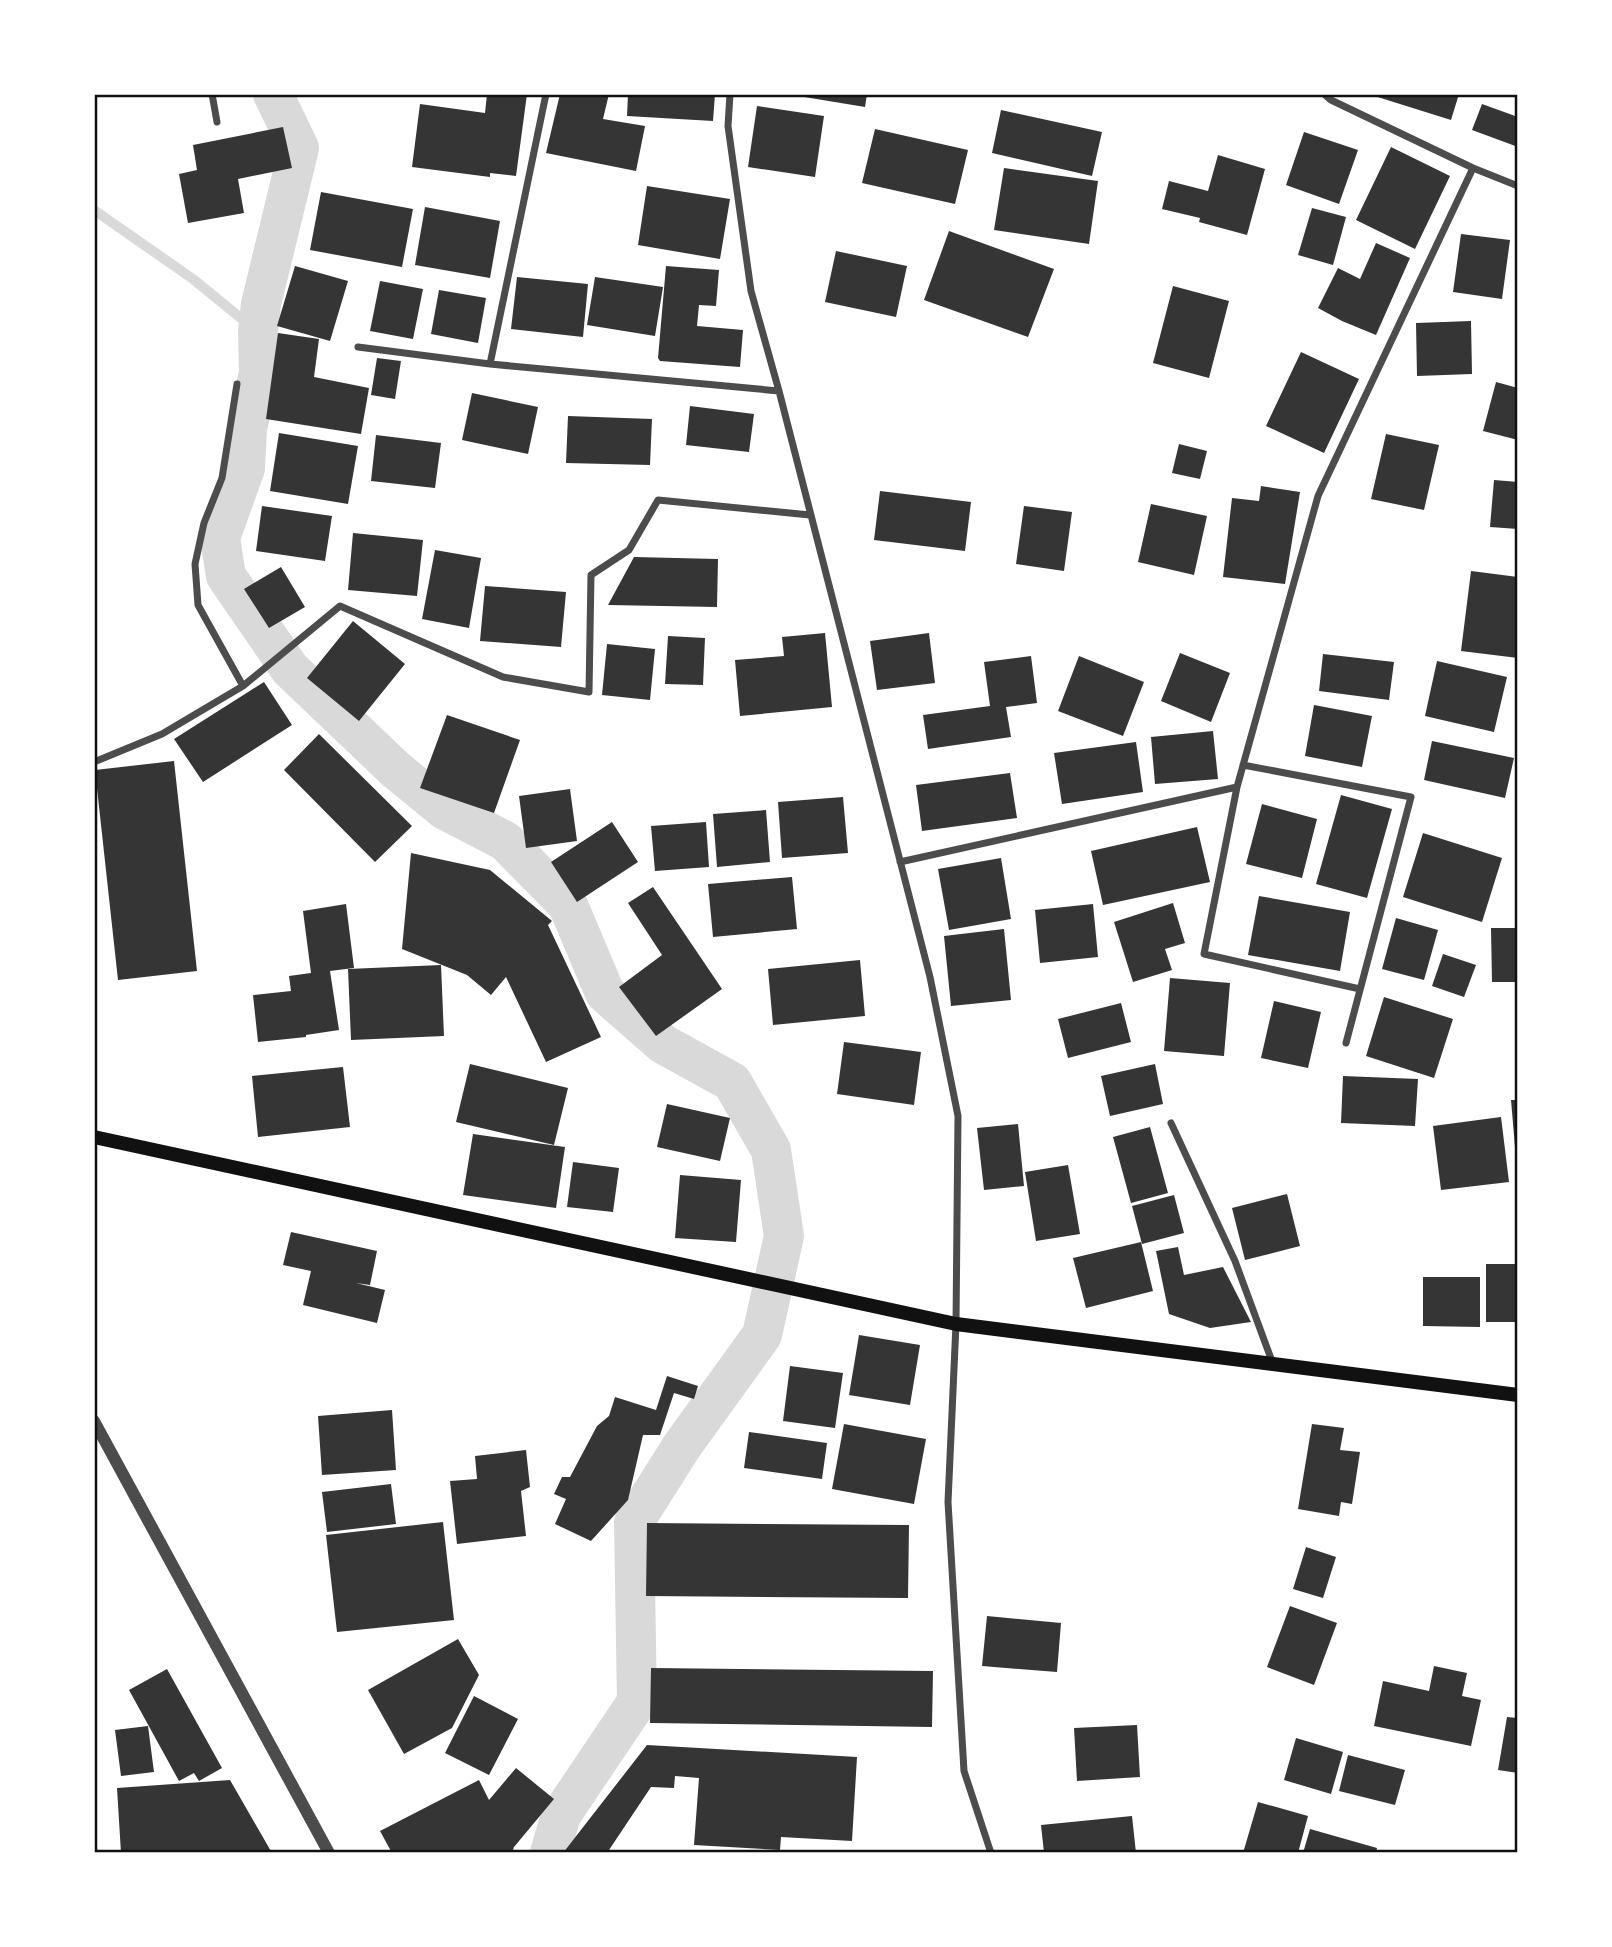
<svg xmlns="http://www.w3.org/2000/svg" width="1612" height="1947" viewBox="0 0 1612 1947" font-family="'PT Sans Narrow',sans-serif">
<rect width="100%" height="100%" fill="#fff"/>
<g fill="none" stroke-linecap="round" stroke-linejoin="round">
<path stroke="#d9d9d9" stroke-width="10" d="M94 210 193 279 258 332"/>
<path stroke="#d9d9d9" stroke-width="40" d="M273 94 299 148 261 304 258 332 259 373 247 429 245 468 220 538 226 576 290 669 395 769 445 810 505 841 568 905 605 993 663 1044 732 1082 771 1150 784 1236 762 1335 682 1446 634 1522 637 1702 561 1815 550 1853"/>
</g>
<path fill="#353535" d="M487 94H527L516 176 490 173V177L412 167 420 104 485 113Z
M560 94H609L603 119 645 126 636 171 546 153Z
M628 94H715L713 121 627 116Z
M786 94H867L865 107Z
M1368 94H1459L1451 120Z
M1482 104 1518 117V147L1472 130Z
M757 106 824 116 815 177 748 167Z
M1001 110 1102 132 1092 176 992 153Z
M283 127 292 168 238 179 244 213 188 223 179 174 197 170 193 145Z
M875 129 968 150 955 204 862 183Z
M1304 132 1358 150 1339 204 1286 185Z
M1391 147 1450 176 1415 249 1356 220Z
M1218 155 1265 169 1247 235 1199 222 1200 218 1162 209 1169 181 1208 191Z
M1004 168 1098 181 1089 244 994 230Z
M647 186 730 199 720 259 638 245Z
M321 192 413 209 402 267 310 250Z
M425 207 500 221 490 278 415 265Z
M1312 208 1346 217 1333 265 1298 255Z
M949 231 1054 269 1028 337 924 300Z
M1461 234 1510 240 1502 299 1453 292Z
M1376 243 1410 258 1376 335 1342 321 1318 308 1338 268 1360 279Z
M836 251 907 266 896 317 825 302Z
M295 266 348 281 330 341 277 326Z
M666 266 719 270 716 306 699 305 697 326 743 330 740 367 660 361 658 358Z
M517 277 588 284 583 337 511 329Z
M595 277 663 287 655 336 587 325Z
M380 281 423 289 413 339 370 331Z
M1173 286 1229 301 1209 378 1153 363Z
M439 290 486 298 478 343 431 334Z
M1471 321 1472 374 1417 376 1416 323Z
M278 333 319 339 314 377 369 388 361 434 266 419Z
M1301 352 1359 379 1324 453 1266 426Z
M377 358 401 361 395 399 371 395Z
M1496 382 1518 388V440L1483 431Z
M472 393 538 407 528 454 462 440Z
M690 406 754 414 749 452 686 445Z
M568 416 652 419 650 465 566 463Z
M279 433 358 446 348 504 270 491Z
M1386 434 1439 445 1424 510 1371 499Z
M376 435 441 443 435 488 371 481Z
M1179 444 1207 451 1200 479 1172 473Z
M1494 480 1518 482V529L1490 527Z
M1261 486 1300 492 1285 584 1223 577 1232 498 1259 501Z
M880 491 971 502 965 551 874 540Z
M1151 504 1207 516 1194 575 1138 562Z
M262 506 332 516 325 561 256 551Z
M1024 506 1072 512 1064 571 1016 564Z
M353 533 423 540 417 596 348 590Z
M435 550 481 558 469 628 422 619Z
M634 557 718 559 717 607 608 605Z
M281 567 305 607 269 628 244 589Z
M1471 571 1518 577V658L1461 651Z
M485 586 566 592 561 647 480 641Z
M353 621 405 664 359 721 307 678Z
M825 633 832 707 740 716 735 660 784 656 782 637Z
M929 633 935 683 877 690 870 641Z
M668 636 705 638 703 685 665 684Z
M607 644 655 649 650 700 602 695Z
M1180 653 1230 673 1211 722 1161 701Z
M1323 654 1394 662 1389 700 1319 691Z
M1031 656 1037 703 1006 707 1011 737 928 749 923 715 990 706 984 662Z
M1079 656 1144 682 1123 736 1058 711Z
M1437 661 1507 677 1494 732 1425 716Z
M264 682 292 725 203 782 174 739Z
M1314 705 1372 716 1362 767 1305 756Z
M447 715 520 740 494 813 420 788Z
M1213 731 1218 779 1155 784 1151 737Z
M319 734 412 826 375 862 284 770Z
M1432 741 1514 758 1505 798 1424 780Z
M1136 742 1143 792 1062 804 1054 753Z
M174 761 197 971 118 980 95 770Z
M1010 773 1017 818 922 831 916 785Z
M570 789 577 841 526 848 519 796Z
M1341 795 1392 809 1367 898 1316 884Z
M843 797 848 853 782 858 778 802Z
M1262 804 1317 819 1302 878 1246 864Z
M766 810 770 862 717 867 713 814Z
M612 822 638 862 577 902 551 862Z
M706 822 709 867 655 871 651 826Z
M1197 827 1210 882 1103 905 1091 851Z
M1423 833 1502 858 1482 922 1403 897Z
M411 853 490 870 552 921 548 925 601 1037 546 1062 506 977 491 995 467 975 402 949Z
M1001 858 1011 919 949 930 938 869Z
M792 877 797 929 713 937 708 884Z
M653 887 722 989 656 1036 619 987 662 955 628 903Z
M1259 896 1350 912 1340 971 1248 955Z
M1173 903 1185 943 1165 949 1172 970 1133 982 1114 922Z
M346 904 354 968 330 971 339 1030 306 1035V1037L258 1042 253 995 291 991 289 976 311 973 303 911Z
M1093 904 1098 957 1040 963 1035 910Z
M1396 918 1438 930 1424 980 1382 969Z
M1491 928H1518V982H1492Z
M1004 929 1011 1000 951 1006 944 936Z
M1443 954 1476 965 1464 997 1432 986Z
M860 960 865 1016 773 1025 768 969Z
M441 965 444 1036 351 1040 348 969Z
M1170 978 1230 983 1224 1056 1164 1051Z
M1384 997 1453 1019 1434 1078 1366 1056Z
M1274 1001 1321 1012 1308 1068 1261 1058Z
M1121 1003 1131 1042 1068 1058 1058 1019Z
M844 1042 921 1052 914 1105 837 1094Z
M470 1064 568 1088 554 1145 456 1122Z
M1155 1064 1163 1104 1110 1116 1101 1076Z
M343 1067 350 1127 258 1137 252 1076Z
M1343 1076 1418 1079 1415 1126 1341 1123Z
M1511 1100H1518V1159H1516Z
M667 1104 730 1118 720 1161 657 1147Z
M1501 1117 1509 1182 1441 1190 1433 1126Z
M1018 1124 1024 1186 984 1190 977 1128Z
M1150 1127 1168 1193 1131 1203 1113 1137Z
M473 1134 565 1147 556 1208 463 1195Z
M573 1162 619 1168 613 1212 567 1207Z
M1068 1165 1080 1234 1036 1241 1025 1172Z
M680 1175 741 1180 736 1242 675 1238Z
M1287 1194 1300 1246 1245 1260 1232 1208Z
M1174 1195 1184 1233 1142 1244 1132 1206Z
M291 1232 377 1251 370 1285 356 1283 385 1290 377 1323 303 1305 311 1271 283 1265Z
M1141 1242 1153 1291 1086 1308 1073 1258Z
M1178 1247 1184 1275 1223 1267 1251 1322 1210 1328 1169 1314 1156 1251Z
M1486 1264H1518V1322H1486Z
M1423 1277H1480V1327L1423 1326Z
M859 1335 920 1345 910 1405 849 1395Z
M790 1366 843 1373 835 1428 783 1421Z
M667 1376 698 1386 694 1399 674 1393 660 1435H643L628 1500 591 1541 555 1524 566 1499 554 1494 562 1477H570L597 1426 609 1416 615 1397 656 1410Z
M392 1410 396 1470 322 1475 318 1416Z
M844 1424 926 1439 914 1504 832 1489Z
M1312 1424 1344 1428 1340 1450 1360 1452 1352 1504 1341 1502 1339 1516 1298 1509Z
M749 1432 827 1443 822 1479 744 1468Z
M526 1450 530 1487 521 1491 526 1536 457 1544 450 1481 477 1479 475 1456Z
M391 1484 396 1524 327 1532 322 1492Z
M443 1522 454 1620 337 1632 326 1535Z
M647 1523 909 1525 908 1598 646 1596Z
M1306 1547 1336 1557 1323 1598 1293 1589Z
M1290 1606 1337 1623 1314 1685 1267 1667Z
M987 1616 1061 1623 1057 1672 982 1666Z
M458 1639 479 1675 452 1728 404 1754 368 1690Z
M1434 1666 1467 1673 1462 1696 1481 1700 1471 1746 1374 1726 1383 1681 1429 1691Z
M651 1668 933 1671 932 1727 650 1723Z
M167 1669 222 1768 199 1781 194 1773 179 1781 129 1690Z
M474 1696 518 1719 489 1775 445 1753Z
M1507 1717 1518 1718V1773L1498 1770Z
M1137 1725 1140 1777 1077 1781 1074 1728Z
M148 1726 154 1772 121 1776 115 1730Z
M1296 1738 1343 1752 1331 1794 1284 1780Z
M647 1745 857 1757 852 1841 781 1837 780 1850 694 1845 699 1778 675 1776 674 1788 651 1787 607 1853H563Z
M1348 1755 1405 1770 1395 1805 1339 1791Z
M516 1768 554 1799 514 1847 512 1853H392L380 1831 479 1780 489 1800Z
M230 1780 272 1853H121L117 1788Z
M1258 1802 1308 1816 1298 1853H1243Z
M1132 1816 1136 1853H1044L1041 1825Z
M1310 1829 1377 1848 1376 1853H1303Z"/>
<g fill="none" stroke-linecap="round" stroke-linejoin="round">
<path stroke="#4c4c4c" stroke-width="7" d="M212 94 217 122
M730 94 728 126 751 291 779 391 930 977 958 1116 956 1324 948 1502 964 1771 991 1853
M1324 94 1331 100 1473 168 1518 186
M358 347 490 364 779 391
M490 364 546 94
M237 384 222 478 204 523 195 564 198 605 243 686
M94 762 162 734 243 686 340 606 503 677 589 692 591 575 629 550 658 500 810 515
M1243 765 1411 797 1346 1043
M900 862 1237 787
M1360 989 1204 954 1237 787 1318 496 1473 168
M1171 1123 1235 1261 1273 1364"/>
<path stroke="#4c4c4c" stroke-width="12" d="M94 1421 329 1853"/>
<path stroke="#111" stroke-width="14" d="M94 1137 956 1324 1518 1395"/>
</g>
<rect width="1612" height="1947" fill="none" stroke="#ffffff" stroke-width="192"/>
<rect x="96" y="96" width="1420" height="1755" fill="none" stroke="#111" stroke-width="2.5"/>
</svg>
